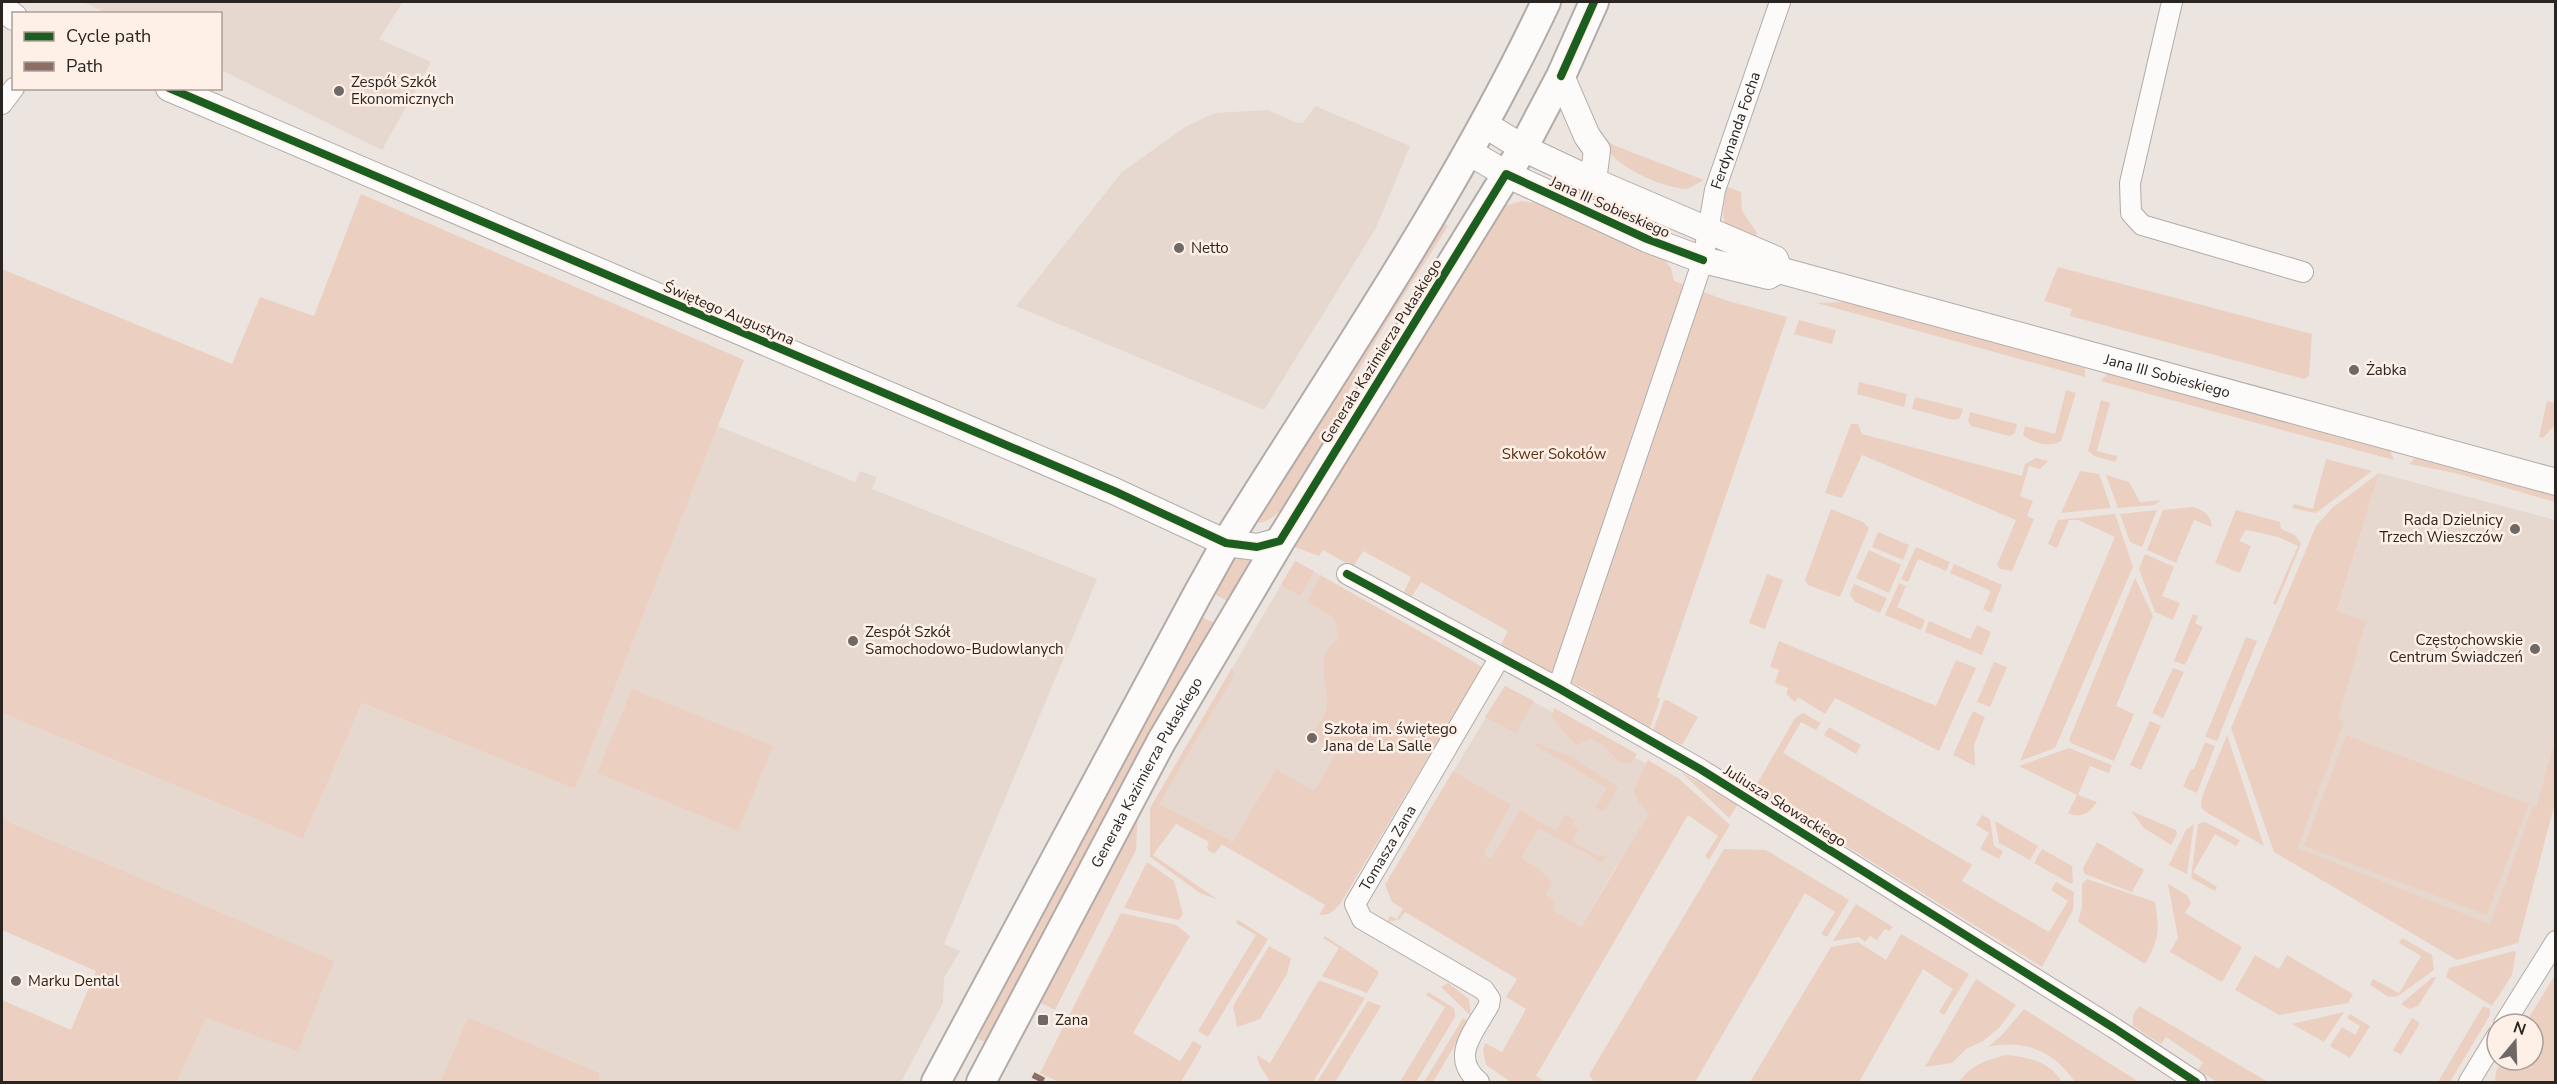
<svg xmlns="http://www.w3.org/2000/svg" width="2557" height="1084" viewBox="0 0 2557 1084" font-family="'Nunito Sans',sans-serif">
<rect width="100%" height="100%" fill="#ece4df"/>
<path fill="#e7d8cf" d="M83 2H403L379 39 431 62 382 150 221 70 220 14 107 13Z
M1315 106 1410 146 1376 228 1264 410 1016 306 1122 172 1185 127 1215 113 1268 110 1297 123 1304 122Z
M718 426 855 482 860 471 877 477 872 489 1097 579 944 944 960 951 944 978 943 1003 901 1082H598L600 1073 468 1017 440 1082H177L206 1018 334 962 2 819V713L303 839 362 703 575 789Z
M2379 473 2555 520V739L2500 936 2433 927 2270 833Z
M1295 561 1476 663 1335 905 1151 807Z
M1505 686 1676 780 1623 869 1617 865 1581 927 1388 880Z"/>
<path fill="#ebd0c1" d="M1608 140 1613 145 1704 180 1687 189C1663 188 1610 166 1604 141Z
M1570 183 1668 227V232L1568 189Z
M1727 187 1741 192 1742 211 1757 233 1754 243C1720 225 1720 225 1727 187Z
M361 194 744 360 575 789 362 703 303 839 2 713V269L232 364 260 297 314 316Z
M1521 201 1539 204 1664 259 1671 268 1674 281 1728 301 1787 317 1657 697 1660 699 1650 728 1601 702 1592 693 1500 646 1508 631 1421 582 1412 596 1404 592 1411 577 1363 551 1353 567 1323 550 1319 556 1292 546 1499 213 1505 206Z
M1441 221 1448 226C1418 274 1386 321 1359 370 1339 406 1301 515 1259 523L1258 518Z
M2058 267 2312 334 2309 376 2304 379 2070 316 2072 309 2044 301Z
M1845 302 2085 368V377L1817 303Z
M1799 320 1836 330 1832 344 1794 334Z
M2107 374 2390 451 2394 460 2101 381Z
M1859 382 1907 394 1904 407 1857 394Z
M2066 390 2076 393 2061 441C2050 448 2032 443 2023 435L2025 426 2055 434Z
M1915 397 1963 409 1960 418 1954 420 1912 409Z
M2101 400 2110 403 2097 451 2117 456 2116 462 2094 456 2088 451Z
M2547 401 2555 403V425L2543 438 2539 437Z
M1970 412 2017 424 2015 433 2010 436 1971 426 1968 421Z
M1851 424H1858L1862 434 2022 476 2025 464 2036 458 2048 461 2040 469 2029 466 2020 496 2033 501 2027 516 2034 519 2012 571 2000 569 1997 565 2016 520 1862 455 1842 498 1825 493Z
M2415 458 2555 496V502L2455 473 2409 464Z
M2326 459 2372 471 2316 513 2292 508 2294 504 2313 509Z
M2080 471 2099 474 2111 508 2061 513Z
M2379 473 2337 611 2366 621 2338 719 2344 721 2298 848 2490 924 2533 806 2536 807 2555 739V803L2518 943 2457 960 2274 852 2231 728 2316 526 2332 508Z
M2106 475 2129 482 2140 502 2161 500 2154 505 2118 508Z
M2193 507C2205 511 2211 515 2212 527L2194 520 2176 563 2147 550 2163 510Z
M1831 509 1863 522 1869 528 1840 597 1808 585 1805 580Z
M2157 510 2142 547 2130 542 2120 514Z
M2236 510 2280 522 2281 529 2295 535 2301 544 2276 605 2273 603 2298 546 2278 537 2246 530 2239 541 2251 546 2240 573 2215 563Z
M2115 514 2133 567 2055 748 2020 761 2115 537 2078 520H2069L2057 548 2048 544 2058 520Z
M1878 532 1909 545 1903 560 1872 547Z
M1916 547 1950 562 1946 571 1918 559 1908 582 1901 579Z
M1869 550 1901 565 1889 593 1856 578Z
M2145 554 2174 567 2162 596 2180 603 2173 620 2155 612 2139 569Z
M1232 555H1239L1252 562 1229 602 1211 592Z
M1295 561 1314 571 1300 596 1281 585Z
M1954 564 2002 585 1991 613 1983 609 1991 591 1950 573Z
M1767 574 1783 580 1765 629 1749 623Z
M1320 575 1482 667 1342 901C1336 909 1331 916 1319 915L1325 905 1222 844 1215 853 1210 852 1207 848 1209 842 1176 824 1153 855 1217 899 1200 893 1150 857V808L1232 668 1234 675 1159 804 1233 842 1276 769 1314 791 1337 751 1312 735C1316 728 1324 718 1326 710 1331 689 1311 651 1339 640L1334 618 1307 601Z
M2135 578 2153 616 2116 706 2134 714 2114 761 2071 743 2069 740Z
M1899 583 1906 586 1897 607 1925 620 1921 630 1885 615Z
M1854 584 1887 598 1880 613 1855 602 1850 594Z
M2193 614 2198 616 2195 623 2203 627 2185 665 2174 661Z
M1198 615 1216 624 1082 859 988 1043 978 1039 1023 946Z
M1929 621 1970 639 1977 625 1991 632 1982 655 1925 632Z
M2246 637 2257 641 2217 741 2205 737Z
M1779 641 1936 706 1956 660 1976 668 1939 751 1835 698 1825 714 1798 697 1795 702 1786 694 1788 688 1775 683 1779 670 1770 667Z
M1994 662 2007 667 1990 707 1977 702Z
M2173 668 2184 672 2163 718 2152 713Z
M1505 686 1534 701 1516 733 1485 717Z
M632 689 773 746 738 831 597 773Z
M1667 700 1698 717 1682 745 1653 730 1664 701Z
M1554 708 1637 754 1631 763H1620L1603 745 1590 738 1576 746 1552 717Z
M1973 711 1985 717 1974 745 1975 766 1953 755Z
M1803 713 1821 723 1816 730 1801 722 1783 753 1972 865 1962 881 2049 932 2068 901 2051 890 2056 882 2074 892 2073 910 2042 967 1754 789 1795 718Z
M2150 721 2161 726 2141 770 2130 765Z
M1829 727 1861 745 1856 754 1824 735Z
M2227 735 2264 846 2206 812 2201 807 2202 797Z
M2346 735 2529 804 2487 915 2304 846Z
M2205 742 2215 746 2197 793 2183 787 2191 769H2194Z
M1536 743 1570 756 1618 787 1605 810 1600 811 1595 807 1607 788 1535 745Z
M2069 748 2112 765 2109 773 2090 766 2078 795 2097 802C2090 813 2080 819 2068 813L2077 795 2019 766Z
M1648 760 1678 778 1730 825 1709 860 1705 856 1718 836 1688 815 1536 1076 1545 1082H1511L1486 1065 1483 1050 1485 1043 1502 1052 1526 1009 1506 997 1517 979 1405 912 1400 919 1387 922 1390 916 1397 919 1403 909 1392 902 1385 885 1453 771 1511 805 1483 854 1491 859 1520 810 1556 831 1565 814 1574 820 1572 825 1579 829 1572 841 1600 857 1602 854 1606 857 1602 862 1538 828 1521 858 1538 868 1552 882 1546 895 1556 902 1552 910 1581 927 1649 813 1638 802 1634 791Z
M1681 772 1738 804 1729 818Z
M1138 808 1136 850 1055 1010 1037 1001Z
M2131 811 2176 830 2177 834 2171 845 2144 828Z
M1982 815 1990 819 1994 846 2003 851 1999 859 1980 849 1989 833 1976 825Z
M2 819 334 961 298 1051 206 1018 177 1082H2V1000L71 1030 96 971 2 930Z
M1995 821 2038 846 2030 860 1999 843Z
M2205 822 2240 840 2236 846 2215 834 2193 872 2217 887 2215 891 2191 878 2198 824Z
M2194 824 2187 874 2169 865 2186 830Z
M2097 842 2144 870 2132 892 2085 874 2083 868Z
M1724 849 1766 850 1849 900 1827 937 1821 934 1835 912 1805 893 1695 1082H1594L1589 1075Z
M2042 849 2072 866 2073 882 2071 884 2034 863Z
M1147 862 1174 881 1183 914 1179 920 1124 908Z
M2087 879 2155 902C2160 931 2159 939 2145 964L2078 922 2082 907V884Z
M2168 884 2187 895 2191 903 2185 913 2242 947 2222 982 2170 952 2178 938Z
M1856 904 1893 927 1890 931 1885 929 1877 940 1870 936 1865 942 1859 937 1833 941Z
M1121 913 1176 925 1190 936 1133 1033 1180 1061 1193 1041 1202 1046 1181 1082H1059L1040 1073Z
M1238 920 1268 939 1208 1037 1198 1031 1256 935 1236 923Z
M1901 934 1969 974 1944 1015 1939 1012 1953 989 1923 969 1859 1082H1750L1831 947 1858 942 1886 960Z
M1325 936 1378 971 1379 973 1367 993 1322 976 1339 948 1323 938Z
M2402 938 2432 955 2434 970 2398 996 2389 997 2370 985 2373 979 2399 993 2421 956 2399 943Z
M1269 946 1291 958 1287 974 1260 1019 1237 1027 1233 1006Z
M2514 951 2516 952 2512 975 2492 1006 2446 977 2449 968Z
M2255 955 2279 969 2287 955 2353 994 2348 1003 2279 1015 2235 990Z
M2555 975V1082H2495L2496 1071 2503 1060H2533V1024H2525Z
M2433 977 2436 978 2418 1006 2409 1009 2401 1004Z
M1976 979 2016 1005 1999 1028 1983 1041 1966 1049 1952 1063 1925 1067Z
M1319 980 1365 998 1313 1082H1270L1258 1062 1257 1055 1270 1063Z
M1448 983 1469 999 1471 1016 1441 987Z
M1428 992 1454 1008 1455 1017 1416 1082H1400L1445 1007 1426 995Z
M1368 1001 1381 1006 1335 1082H1317Z
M2139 1006 2268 1082H2217L2198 1070 2203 1062 2166 1037 2161 1044 2133 1026V1015Z
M2483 1006 2490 1009V1015L2450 1082H2438Z
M2024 1009 2139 1082H2075C2054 1051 2025 1039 1988 1047L2002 1035Z
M2344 1012 2324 1042 2292 1024Z
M2350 1014 2370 1026 2350 1058 2330 1046 2342 1027 2355 1035 2360 1026 2347 1018Z
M468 1017 600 1073 598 1082H440Z
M1463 1018 1468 1022 1467 1025 1433 1082H1424Z
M2412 1018 2420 1023 2401 1055 2393 1050Z
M2006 1055C2028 1057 2050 1061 2062 1082H1959C1971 1065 1986 1060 2006 1055Z"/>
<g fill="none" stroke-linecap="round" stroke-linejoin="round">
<g stroke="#b2aba8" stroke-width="22">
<g id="minor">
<path d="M2172 2 2130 183 2131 213 2142 225 2303 272"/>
<path d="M2 104 14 88"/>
<path d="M1347 574 1558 688 1700 769 2114 1028 2196 1082"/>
<path id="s1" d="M1558 688 1703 260 1715 190 1780 2"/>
<path d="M2504 1024 2556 941"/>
<path id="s2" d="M1479 1082C1449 1057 1474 1032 1489 1005L1490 999 1484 990 1362 919 1355 904 1500 657"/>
<path d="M2469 1082 2497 1036"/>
</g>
</g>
<g stroke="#b2aba8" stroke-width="28">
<g id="tertiary">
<path d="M2 8 14 17"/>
<path d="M1561 76 1587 136 1597 150 1593 181"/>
<path d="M169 88 1114 491 1226 543 1257 547 1280 541"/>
<path d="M1484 124 1523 148 1593 181 1775 259 1779 270"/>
<path id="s3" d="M1469 152 1506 174 1647 239 1703 260 1768 276 1779 270 2556 482"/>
</g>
</g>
<g stroke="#b2aba8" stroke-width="32">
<g id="secondary">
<path d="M936 1082 1196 597 1226 543C1337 365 1457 191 1546 2"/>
<path id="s4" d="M981 1082 1161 742 1280 541 1523 148 1561 76 1594 2"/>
</g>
</g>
<use href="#minor" stroke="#fcfbfa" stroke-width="20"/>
<use href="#tertiary" stroke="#fcfbfa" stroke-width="26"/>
<use href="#secondary" stroke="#fcfbfa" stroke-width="28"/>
<path stroke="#8d6e63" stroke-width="6" stroke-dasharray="12 6" stroke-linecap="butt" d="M1033 1075 1047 1082"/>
<g stroke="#fff0e7" stroke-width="11">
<path id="cycleway" d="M1561 76 1594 2
M169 88 1114 491 1226 543 1257 547 1280 541 1506 174 1647 239 1703 260
M1347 574 1558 688 1700 769 2114 1028 2196 1082"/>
</g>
<use href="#cycleway" stroke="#1b5e20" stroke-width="8"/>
</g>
<g fill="#6f6864" stroke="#fff0e7" stroke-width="2">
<circle cx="339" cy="91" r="6"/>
<circle cx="1179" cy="248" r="6"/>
<circle cx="2354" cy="370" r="6"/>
<circle cx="2515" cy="529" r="6"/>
<circle cx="853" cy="641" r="6"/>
<circle cx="2535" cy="649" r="6"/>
<circle cx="1312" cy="738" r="6"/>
<circle cx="16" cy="981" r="6"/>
<rect x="1037" y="1014" width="12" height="12" rx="3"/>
</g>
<g text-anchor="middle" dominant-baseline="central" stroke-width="5" stroke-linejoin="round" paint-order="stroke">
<g font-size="15" fill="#2b2522" stroke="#fff0e7" text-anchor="start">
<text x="351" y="82">Zespół Szkół<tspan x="351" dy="17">Ekonomicznych</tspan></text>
<text x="1191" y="248">Netto</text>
<text x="2366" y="370">Żabka</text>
<text x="2503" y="520" text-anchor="end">Rada Dzielnicy<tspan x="2503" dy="17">Trzech Wieszczów</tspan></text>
<text x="865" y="632">Zespół Szkół<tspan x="865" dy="17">Samochodowo-Budowlanych</tspan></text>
<text x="2523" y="640" text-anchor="end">Częstochowskie<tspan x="2523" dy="17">Centrum Świadczeń</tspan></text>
<text x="1324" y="729">Szkoła im. świętego<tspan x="1324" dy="17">Jana de La Salle</tspan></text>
<text x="28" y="981">Marku Dental</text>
<text x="1055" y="1020">Zana</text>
</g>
<g font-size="15" fill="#2b2522" stroke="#fff0e7">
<text stroke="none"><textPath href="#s1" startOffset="586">Ferdynanda Focha</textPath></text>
<text transform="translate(1610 207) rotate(24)">Jana III Sobieskiego</text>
<text transform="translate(729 313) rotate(23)">Świętego Augustyna</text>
<text transform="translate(1381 351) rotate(-58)">Generała Kazimierza Pułaskiego</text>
<text stroke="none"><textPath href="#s3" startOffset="740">Jana III Sobieskiego</textPath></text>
<text stroke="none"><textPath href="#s4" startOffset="351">Generała Kazimierza Pułaskiego</textPath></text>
<text transform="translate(1785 806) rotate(32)">Juliusza Słowackiego</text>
<text stroke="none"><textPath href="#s2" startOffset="327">Tomasza Zana</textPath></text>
</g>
<g font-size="15" fill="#5a2f13" stroke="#fff0e7">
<text x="1554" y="454">Skwer Sokołów</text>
</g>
</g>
<rect width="2557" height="1084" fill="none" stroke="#2b2522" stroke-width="6"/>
<rect x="12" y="12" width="210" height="78" fill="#fff0e7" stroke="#aa9f98" stroke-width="1.5"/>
<rect x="24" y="32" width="30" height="9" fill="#1b5e20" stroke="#aa9f98" stroke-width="1.5"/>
<text x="66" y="42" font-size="18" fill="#2b2522">Cycle path</text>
<rect x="24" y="62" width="30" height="9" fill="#8d6e63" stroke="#aa9f98" stroke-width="1.5"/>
<text x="66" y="72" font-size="18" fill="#2b2522">Path</text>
<g transform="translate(2515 1042) rotate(19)"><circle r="28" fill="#fff0e7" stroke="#aa9f98" stroke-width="1.5"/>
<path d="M0-4.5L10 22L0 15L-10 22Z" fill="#6f6864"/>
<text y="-9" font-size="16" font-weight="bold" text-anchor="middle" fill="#2b2522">N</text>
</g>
</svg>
